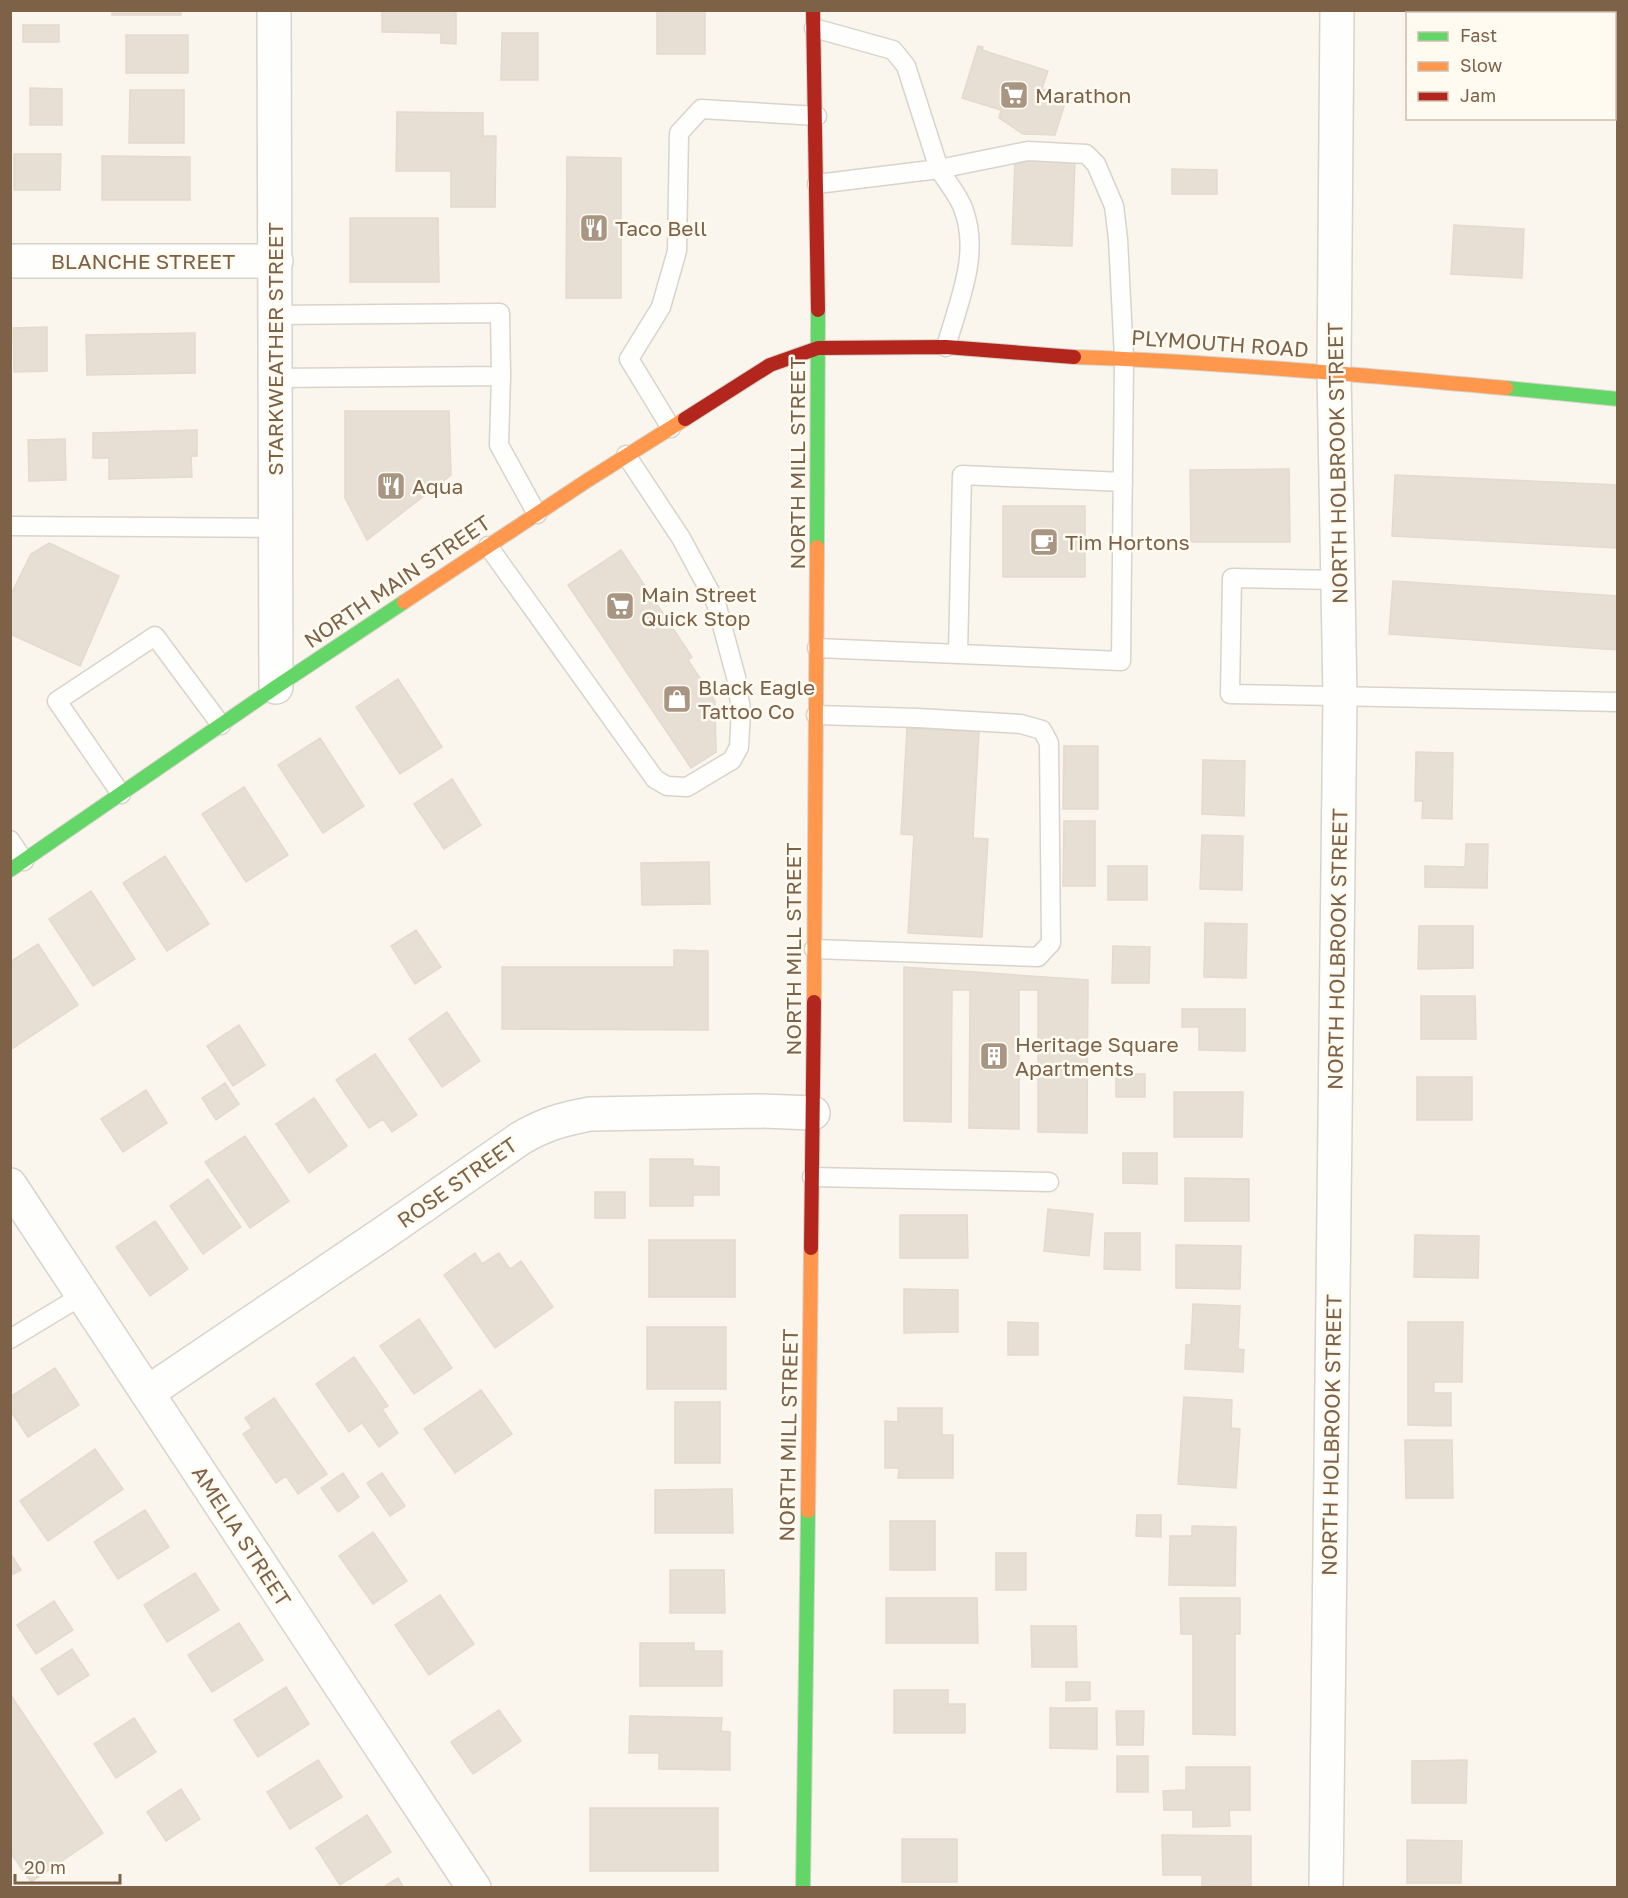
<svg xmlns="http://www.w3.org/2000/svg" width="1628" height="1898" viewBox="0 0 1628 1898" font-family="'Golos Text',sans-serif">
<rect width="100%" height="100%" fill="#faf6ed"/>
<path fill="#e7dfd4" stroke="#e4dace" stroke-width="1.5" d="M112 10H181V15H112Z
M382 10H456V44L441 43V33L382 32Z
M657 10H705V54H657Z
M23 25H59V42H23Z
M502 33H538V80H501Z
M126 35H188V73H126Z
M978 46 983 47 982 50 1048 71 1042 89 1067 97 1055 135 1023 134 999 118 1001 110 962 98Z
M30 88 62 89V125H30Z
M130 90H184V143H129Z
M397 112 483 113V136H496L495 207H451V171H396Z
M14 154H61L60 190H14Z
M102 156 190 157V200H102Z
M567 157 621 158V298H566Z
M1015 158 1075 161 1072 246 1012 244Z
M1172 169 1217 170V194H1172Z
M350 218H438L439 282H350Z
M1454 225 1524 229 1522 278 1451 274Z
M47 327V371L14 372 13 328Z
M195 333V373L87 375 86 335Z
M345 411H449L451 475 367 540 345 498Z
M197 430V456H191L192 477 109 479V458H93V433Z
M65 439 66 480 29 481 28 440Z
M1289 469 1290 542H1191L1190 470Z
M1395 475 1618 485V548L1392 536Z
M1003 506H1085V577H1003Z
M49 543 119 576 80 666 10 634V596L31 554Z
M621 550 692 657 688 660 715 701 716 752 691 768 568 585Z
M1393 581 1618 596V650L1389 634Z
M398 679 442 747 400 774 356 707Z
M907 728 979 732 973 838 988 839 982 937 908 933 914 835 901 834Z
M320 738 364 806 323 833 278 765Z
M1064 746H1098V809H1063Z
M1416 752 1453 753 1452 819 1422 818 1423 801H1415Z
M1203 760 1245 761 1244 816 1202 814Z
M452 779 481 825 444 849 414 804Z
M244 787 288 855 246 882 202 814Z
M1064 821H1095V886H1063Z
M1202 835 1243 836 1242 890 1200 889Z
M1466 844H1488L1487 888 1425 887V866L1465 867Z
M165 856 209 924 167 951 123 883Z
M709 862 710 904 642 905 641 863Z
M1108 866H1147V900H1108Z
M91 891 135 959 93 986 49 919Z
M1205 923 1247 924 1246 978 1204 977Z
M1419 926H1473V968L1418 969Z
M416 930 441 967 415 984 391 946Z
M38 944 78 1005 10 1050V962Z
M1113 946 1150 947 1149 983H1112Z
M674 950 708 951V1030L502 1029V967H674Z
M904 967 1088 980 1087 1133 1038 1132V990H1019V1129L969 1128 970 990H952L951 1122 904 1121Z
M1421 996H1475L1476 1039H1421Z
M1182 1009H1245V1051L1199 1050V1027H1182Z
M447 1012 480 1061 442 1087 409 1039Z
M239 1025 265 1065 233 1086 207 1046Z
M375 1054 417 1115 392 1132 383 1119 369 1128 336 1080Z
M1116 1074H1145V1097H1116Z
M1417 1077H1472V1120H1417Z
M225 1083 239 1104 216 1120 202 1098Z
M146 1090 167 1123 123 1152 101 1119Z
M1174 1092H1243L1242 1137H1174Z
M314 1098 347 1146 309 1173 276 1124Z
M245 1136 289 1201 250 1228 205 1162Z
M1123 1153H1157V1184L1123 1183Z
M650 1159H693V1166L719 1167V1195H693V1206H650Z
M1185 1178 1249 1179V1221H1185Z
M208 1179 241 1227 203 1254 170 1206Z
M595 1192H625V1218H595Z
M1048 1209 1093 1214 1089 1256 1044 1251Z
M900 1215H967L968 1258H900Z
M155 1221 188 1269 150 1296 116 1247Z
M1105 1233H1140V1270L1104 1269Z
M1415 1235 1479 1236 1478 1278 1414 1277Z
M649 1240H735V1297H649Z
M1176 1245 1241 1246 1240 1289 1176 1288Z
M475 1253 482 1264 499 1253 510 1269 521 1261 553 1307 495 1348 444 1275Z
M904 1289 958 1290V1332L904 1333Z
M1193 1304 1240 1306 1238 1349 1244 1350 1243 1372 1185 1369 1186 1345H1191Z
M419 1319 452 1368 414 1394 380 1346Z
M1008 1322 1038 1323V1355H1008Z
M1408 1322H1463L1462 1382H1434V1393H1451V1426L1408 1425Z
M647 1327H726V1389H647Z
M354 1357 388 1406 382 1409 398 1433 379 1447 362 1423 349 1432 316 1384Z
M55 1368 79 1405 28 1437 10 1410V1397Z
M481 1390 512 1434 455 1473 424 1429Z
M1184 1397 1232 1400 1231 1428 1240 1429 1236 1488 1178 1484Z
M274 1398 327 1474 298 1494 286 1476 276 1483 243 1434 252 1428 245 1418Z
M675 1402H720V1463H675Z
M898 1408H942V1435H953V1478H898L899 1468H885V1421L898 1422Z
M1405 1440H1452L1453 1498H1406Z
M95 1449 123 1489 48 1541 20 1501Z
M343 1473 359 1497 338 1512 321 1488Z
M382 1473 405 1506 390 1516 367 1483Z
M732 1489 733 1533H655V1490Z
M145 1510 169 1547 118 1579 94 1542Z
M1137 1515H1161V1537L1136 1536Z
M890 1521H935V1570H890Z
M1192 1526 1236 1527 1235 1586 1169 1585 1170 1536H1192Z
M373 1532 407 1581 373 1604 339 1556Z
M10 1553 21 1570 10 1576Z
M996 1553H1026V1590H996Z
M670 1570H724L725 1613H670Z
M195 1573 219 1610 167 1642 144 1605Z
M440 1595 474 1644 429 1675 395 1625Z
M886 1598H977L978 1643H886Z
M1180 1598H1240V1634H1235V1735L1193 1734V1634H1181Z
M54 1601 73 1630 36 1654 17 1625Z
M239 1623 263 1660 212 1692 188 1655Z
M1031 1626H1076L1077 1667H1032Z
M640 1643H694V1651H722V1686H640Z
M72 1649 89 1675 58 1695 41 1669Z
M1066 1682H1090V1700L1066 1701Z
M286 1687 309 1724 258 1757 234 1720Z
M894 1690H948V1704H965V1733H894Z
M10 1694 103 1833 31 1882 10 1852Z
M1050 1708H1097V1749L1050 1748Z
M499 1710 521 1741 473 1774 451 1742Z
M1116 1711H1144L1143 1745H1117Z
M630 1716 722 1718 721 1731 730 1732V1770L659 1769V1753H629Z
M134 1718 156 1752 116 1778 94 1744Z
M1117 1756H1148V1792H1117Z
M318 1760 342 1797 290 1829 267 1792Z
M1467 1760 1466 1803H1412V1761Z
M1186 1767H1250V1810H1229L1230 1826 1193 1827V1810H1164L1163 1791 1186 1790Z
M181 1789 200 1819 166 1841 147 1812Z
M590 1808H718V1871H590Z
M367 1815 391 1852 340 1885 316 1848Z
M1162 1835 1251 1836V1886H1202V1875H1163Z
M902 1839H957V1882H902Z
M1407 1840 1462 1841 1461 1883H1407Z
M398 1878 404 1888H382Z"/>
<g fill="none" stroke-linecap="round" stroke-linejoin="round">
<g stroke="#d9d3cb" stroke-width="21">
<path id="lane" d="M814 28 893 50 906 66 939 169 817 184
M274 315 500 313 501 376
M276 378 501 376 499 445 537 514
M671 428 629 359 661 307 677 251 679 133 701 109 817 116
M10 526 276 528
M488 546 655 779 667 786 687 787 732 760 739 747 741 710 736 677 716 603 681 538 626 455
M1338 580 1232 578 1230 694 1618 702
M817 648 1121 661 1124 358 1118 239 1114 206 1096 164 1086 154 1028 151 939 169C947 182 958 195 963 208 981 254 958 303 946 347
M958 654 962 475 1123 482
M121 794 57 701 155 636 221 725
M10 840 24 861
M814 949 1038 957 1051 943 1049 743 1042 730 1021 724 918 718 816 715
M812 1177 1049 1182
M10 1339 83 1295"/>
</g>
<g stroke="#d9d3cb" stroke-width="36">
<path id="street" d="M274 10 276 687
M10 261H276
M10 1185 474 1888
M147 1393 384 1233 521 1138C545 1124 563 1119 590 1114L760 1111 813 1113
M1326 1888 1340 696 1334 372 1337 10"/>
</g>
<g stroke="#d8d2c8" stroke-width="16">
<path id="fast" d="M1506 388 1618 399
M817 547 818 310
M10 870 276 687 404 602
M803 1888 808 1511"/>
</g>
<g stroke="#d8d2c8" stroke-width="16">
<path id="slow" d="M1074 357C1218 362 1362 375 1506 388
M404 602 588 480 685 419
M814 1002 817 547
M808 1511 811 1248"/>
</g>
<g stroke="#d8d2c8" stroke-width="16">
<path id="jam" d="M813 10 818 310
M685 419 770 365 818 348 946 347 1074 357
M811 1248 814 1002"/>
</g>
<use href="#lane" stroke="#fefefc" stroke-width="18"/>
<use href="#street" stroke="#fefefc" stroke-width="33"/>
<use href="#fast" stroke="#63d668" stroke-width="14"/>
<use href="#slow" stroke="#ff974d" stroke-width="14"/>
<use href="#jam" stroke="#b3261e" stroke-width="14"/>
</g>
<defs>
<g id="supermarket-square" transform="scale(1.5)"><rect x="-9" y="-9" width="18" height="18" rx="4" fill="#a99682" stroke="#fffbf1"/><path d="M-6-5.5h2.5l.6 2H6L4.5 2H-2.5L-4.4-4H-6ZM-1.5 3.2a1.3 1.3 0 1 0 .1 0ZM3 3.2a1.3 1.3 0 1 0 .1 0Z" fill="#fff"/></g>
<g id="restaurant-square" transform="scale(1.5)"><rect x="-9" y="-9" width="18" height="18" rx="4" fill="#a99682" stroke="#fffbf1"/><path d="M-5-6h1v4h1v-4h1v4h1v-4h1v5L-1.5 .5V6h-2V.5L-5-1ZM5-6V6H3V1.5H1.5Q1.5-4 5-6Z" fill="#fff"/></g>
<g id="cafe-square" transform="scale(1.5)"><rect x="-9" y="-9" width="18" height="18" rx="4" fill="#a99682" stroke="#fffbf1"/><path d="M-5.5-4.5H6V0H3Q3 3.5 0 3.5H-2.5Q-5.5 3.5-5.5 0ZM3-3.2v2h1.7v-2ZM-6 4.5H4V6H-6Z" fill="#fff"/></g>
<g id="shop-square" transform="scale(1.5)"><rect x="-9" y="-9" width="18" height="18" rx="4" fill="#a99682" stroke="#fffbf1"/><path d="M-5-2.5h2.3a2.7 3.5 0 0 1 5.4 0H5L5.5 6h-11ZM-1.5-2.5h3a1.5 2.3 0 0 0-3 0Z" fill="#fff"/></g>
<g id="building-square" transform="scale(1.5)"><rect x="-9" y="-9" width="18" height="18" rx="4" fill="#a99682" stroke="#fffbf1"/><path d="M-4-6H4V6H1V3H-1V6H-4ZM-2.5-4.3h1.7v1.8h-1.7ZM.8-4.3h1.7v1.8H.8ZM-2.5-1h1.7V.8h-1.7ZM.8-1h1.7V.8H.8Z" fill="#fff"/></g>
</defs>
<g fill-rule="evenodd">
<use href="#supermarket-square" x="1014" y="95"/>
<use href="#restaurant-square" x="594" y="228"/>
<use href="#restaurant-square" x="391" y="486"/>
<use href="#cafe-square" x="1044" y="542"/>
<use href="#supermarket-square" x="620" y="606"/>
<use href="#shop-square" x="677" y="699"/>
<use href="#building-square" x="994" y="1056"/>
</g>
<g text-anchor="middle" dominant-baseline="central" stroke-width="5" stroke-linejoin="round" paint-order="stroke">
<g font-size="21" fill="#7d6248" stroke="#fffbf1" text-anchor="start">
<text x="1035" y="95">Marathon</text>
<text x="615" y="228">Taco Bell</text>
<text x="412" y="486">Aqua</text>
<text x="1065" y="542">Tim Hortons</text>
<text x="641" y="594">Main Street<tspan x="641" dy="24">Quick Stop</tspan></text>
<text x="698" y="687">Black Eagle<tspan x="698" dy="24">Tattoo Co</tspan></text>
<text x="1015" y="1044">Heritage Square<tspan x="1015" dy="24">Apartments</tspan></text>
</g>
<g font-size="21" fill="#7d6248" stroke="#fffbf1">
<text x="143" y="261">BLANCHE STREET</text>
<text transform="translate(1220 343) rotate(4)">PLYMOUTH ROAD</text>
<text transform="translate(275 349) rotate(-90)">STARKWEATHER STREET</text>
<text transform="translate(797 463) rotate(-90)">NORTH MILL STREET</text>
<text transform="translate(1337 463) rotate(-91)">NORTH HOLBROOK STREET</text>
<text transform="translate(397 581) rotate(-34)">NORTH MAIN STREET</text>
<text transform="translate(793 949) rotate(-90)">NORTH MILL STREET</text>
<text transform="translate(1337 949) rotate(-89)">NORTH HOLBROOK STREET</text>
<text transform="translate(457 1182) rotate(-35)">ROSE STREET</text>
<text transform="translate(788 1435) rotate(-89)">NORTH MILL STREET</text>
<text transform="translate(1331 1435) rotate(-89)">NORTH HOLBROOK STREET</text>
<text transform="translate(242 1536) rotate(57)">AMELIA STREET</text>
</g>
</g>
<rect width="1628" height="1898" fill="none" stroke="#7d6248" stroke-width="24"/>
<rect x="1406" y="12" width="210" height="108" fill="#fffbf1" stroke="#cbbead" stroke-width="1.5"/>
<rect x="1418" y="32" width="30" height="9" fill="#63d668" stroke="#cbbead" stroke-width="1.5"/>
<text x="1460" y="42" font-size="18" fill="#7d6248">Fast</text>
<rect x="1418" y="62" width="30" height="9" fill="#ff974d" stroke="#cbbead" stroke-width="1.5"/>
<text x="1460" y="72" font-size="18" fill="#7d6248">Slow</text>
<rect x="1418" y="92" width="30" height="9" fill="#b3261e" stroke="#cbbead" stroke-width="1.5"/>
<text x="1460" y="102" font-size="18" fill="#7d6248">Jam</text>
<path d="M15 1874v9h105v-9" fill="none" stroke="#7d6248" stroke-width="3"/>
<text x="24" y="1874" font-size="18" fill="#7d6248" stroke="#fffbf1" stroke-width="4.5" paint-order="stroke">20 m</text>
</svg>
